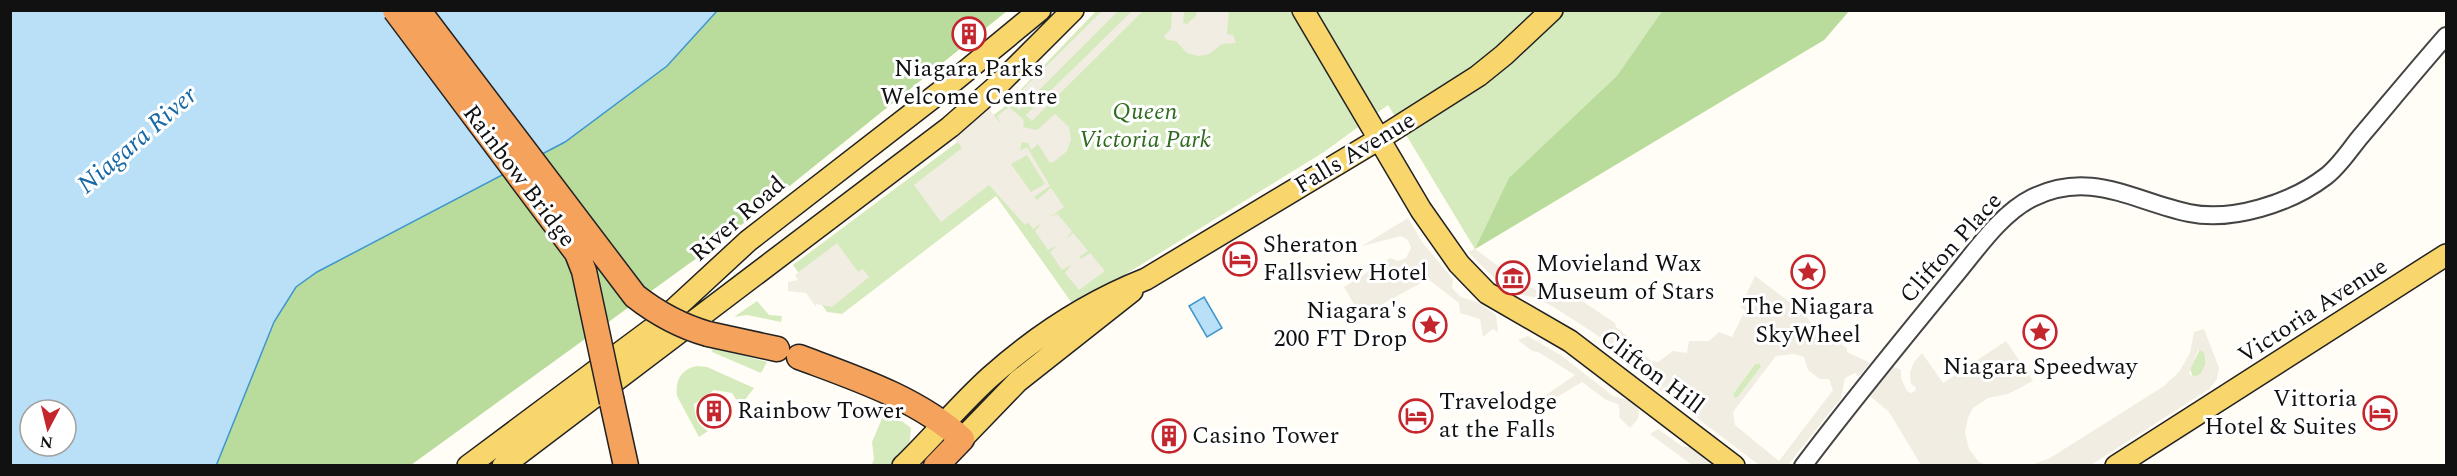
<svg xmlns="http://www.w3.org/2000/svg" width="2457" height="476" viewBox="0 0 2457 476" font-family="Spectral,serif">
<rect width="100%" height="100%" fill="#fffdf5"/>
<path fill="#d5ebbd" d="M1096 11H1849L1824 40 1475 249 1388 105 1324 152 1074 306 996 196 842 314 827 312 793 265 1003 108Z
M757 301 769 315 782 316 781 322 747 315 734 317Z
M713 347 767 362 761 373 712 352Z
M2200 349 2204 352 2206 363 2201 374 2193 377 2190 369Z
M1760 363 1761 367 1738 397 1734 398 1733 394 1755 364Z
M697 366 707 367 754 388 740 406 732 393 714 390 694 404C695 417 697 425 708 431L699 437 677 396C675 380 681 369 697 366Z
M886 409 911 428 909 449 896 465H872L874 458 872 442Z"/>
<path fill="#b9dc9c" d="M1663 10 1849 11 1824 40 1475 249 1509 178 1617 76Z
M717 11H1007L730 234 411 465 216 466 274 322 296 287 317 272 565 142Z"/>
<path fill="#f1ede2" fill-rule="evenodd" d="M1102 11H1118L1019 110 1011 101Z
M1132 11H1143L1032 121 1026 115Z
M1172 11H1184L1183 23 1187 24 1196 16 1197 11H1189H1229L1227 34 1233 35 1236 43 1222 44 1209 54 1199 56 1187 53 1176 41 1167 40 1164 36 1171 29Z
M1009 107 1024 120 1023 127 1037 130 1055 114 1069 127 1071 140 1067 151 1055 161 1050 163 1038 144 1031 150 1028 143 1022 142 1020 151 1027 147 1050 186 1034 197 1037 200 1051 188 1064 207 1050 217 1057 214 1072 231 1066 239 1073 233 1088 251 1079 257 1081 259 1090 253 1105 271 1079 290 1065 273 1071 265 1062 270 1050 252 1058 245 1048 250 1035 231 1042 223 1033 229 1028 222 1025 225 989 185 941 222 914 185 962 148 952 135 988 108 1001 124 997 116ZM1027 155 1045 184 1031 192 1011 164Z
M1408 218 1422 242 1453 279 1452 288 1461 297 1479 303 1496 315 1498 332 1493 329 1483 337 1480 319 1460 313 1459 303 1428 279 1361 316 1344 287 1390 258 1398 261 1406 258 1411 248 1408 240 1401 236 1362 246Z
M837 243 858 272 863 269 869 277 832 307 816 304V307L806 293 788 291V282L798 280 795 275Z
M1475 249 1501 268 1498 274 1523 291 1528 286 1560 300 1570 293 1615 323 1616 327 1633 341V346L1652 362H1658L1673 351 1687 353 1689 341H1709L1719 332 1732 337 1745 310 1740 307 1755 276 1803 312 1811 323 1847 348V352L1870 363 1859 376 1855 373 1845 378 1841 398 1788 465H1759L1628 365 1624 356 1594 333 1552 306 1533 297 1517 294 1499 283 1468 252ZM1794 354 1804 357 1808 370 1820 379H1829L1833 390 1779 461 1735 425 1733 412 1776 356ZM1760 363 1761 367 1738 397 1734 398 1733 394 1755 364Z
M2204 329 2219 368 2217 379 2209 389 2091 465H2031L2050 458 2164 386 2179 372 2190 353 2194 332ZM2198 350 2204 352 2206 363 2201 374 2193 377 2189 373Z
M1528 336 1562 356 1613 396 1631 401 1639 410 1638 419 1630 428 1619 417 1620 410 1618 404 1606 400 1582 382 1547 403 1543 397 1575 375 1538 352 1532 351 1518 340Z
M2006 341 2019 360 2014 363 2023 376 2028 373 2033 381 2008 394 1988 398 1973 408 1968 418 1965 433 1969 449 1979 462 1987 465H1921L1889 412 1869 395 1892 366 1901 370V378L1907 391 1911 393 1915 391 1916 387 1911 384 1910 373 1914 362 1922 353 1943 383Z
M1658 429 1683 447H1691L1714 465H1692L1650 434Z"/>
<path fill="#b9e0f7" stroke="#3f96cf" stroke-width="1.5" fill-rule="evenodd" d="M10 11H717L667 66 565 142 317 272 296 287 274 322 216 466 11 465ZM30 410H66V446H30Z
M1204 297 1222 328 1207 337 1189 306Z"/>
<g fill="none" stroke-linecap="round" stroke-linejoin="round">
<g stroke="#444" stroke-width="20">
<path id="minor" d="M1803 466C1851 402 1902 340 1953 278 1975 252 2000 214 2032 198 2090 169 2133 201 2189 213 2232 222 2291 203 2325 177 2339 167 2350 149 2361 136 2389 103 2417 69 2446 36"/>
</g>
<g stroke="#222" stroke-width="24">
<path id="major" d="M1303 10 1421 210 1459 264 1487 293 1570 341 1734 466
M962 439 1018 381 1132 291
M468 466 656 326 748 241 944 89 1040 10
M503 466 950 127 998 85 1073 10
M903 466C933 437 960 404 990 377 1037 335 1088 302 1146 279L1379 139 1478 76 1504 55 1552 10
M2116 466 2446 255"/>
</g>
<g stroke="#222" stroke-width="27">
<path id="highway" d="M708 334 777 349
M799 357C855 378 917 398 962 439L936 466
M612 402 626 466"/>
</g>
<use href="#minor" stroke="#fff" stroke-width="16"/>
<use href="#major" stroke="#f9d66b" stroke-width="21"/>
<use href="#highway" stroke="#f5a25d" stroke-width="24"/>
<g stroke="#222" stroke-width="27" stroke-linecap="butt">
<path id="highway-bridge" d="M395 10 577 253 584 271 612 402
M418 10 635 296C658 314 680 326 708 334"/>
</g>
<use href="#highway-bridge" stroke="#f5a25d" stroke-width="24"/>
</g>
<defs>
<g id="building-ring" transform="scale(1.725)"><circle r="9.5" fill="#fff" stroke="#c4262e" stroke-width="1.5"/><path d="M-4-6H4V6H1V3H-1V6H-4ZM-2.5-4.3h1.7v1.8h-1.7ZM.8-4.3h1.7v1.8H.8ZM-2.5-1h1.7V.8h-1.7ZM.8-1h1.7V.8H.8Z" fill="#c4262e"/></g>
<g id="hotel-ring" transform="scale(1.725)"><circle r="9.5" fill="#fff" stroke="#c4262e" stroke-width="1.5"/><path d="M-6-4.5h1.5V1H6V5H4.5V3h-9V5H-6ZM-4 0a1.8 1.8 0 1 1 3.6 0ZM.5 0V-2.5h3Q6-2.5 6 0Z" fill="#c4262e"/></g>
<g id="sight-ring" transform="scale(1.725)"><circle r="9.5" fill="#fff" stroke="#c4262e" stroke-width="1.5"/><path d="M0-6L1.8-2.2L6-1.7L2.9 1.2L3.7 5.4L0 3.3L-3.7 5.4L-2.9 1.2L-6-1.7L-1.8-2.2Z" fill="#c4262e"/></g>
<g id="museum-ring" transform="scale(1.725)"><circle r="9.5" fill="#fff" stroke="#c4262e" stroke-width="1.5"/><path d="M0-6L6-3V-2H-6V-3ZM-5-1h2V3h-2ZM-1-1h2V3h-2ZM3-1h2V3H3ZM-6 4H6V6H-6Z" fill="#c4262e"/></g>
</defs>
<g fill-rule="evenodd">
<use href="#building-ring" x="969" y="34"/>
<use href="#hotel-ring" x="1240" y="259"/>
<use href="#sight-ring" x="1808" y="272"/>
<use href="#museum-ring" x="1513" y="278"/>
<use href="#sight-ring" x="1430" y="325"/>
<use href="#sight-ring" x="2040" y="332"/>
<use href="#building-ring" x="714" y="411"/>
<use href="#hotel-ring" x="2380" y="413"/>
<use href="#hotel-ring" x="1416" y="416"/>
<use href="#building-ring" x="1169" y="436"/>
</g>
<g text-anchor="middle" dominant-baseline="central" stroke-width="6" stroke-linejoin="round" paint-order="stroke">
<g font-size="24" fill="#111" stroke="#fff" text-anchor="start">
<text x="969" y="69" text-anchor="middle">Niagara Parks<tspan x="969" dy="28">Welcome Centre</tspan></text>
<text x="1263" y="245">Sheraton<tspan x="1263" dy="28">Fallsview Hotel</tspan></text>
<text x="1536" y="264">Movieland Wax<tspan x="1536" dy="28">Museum of Stars</tspan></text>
<text x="1808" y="307" text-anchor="middle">The Niagara<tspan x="1808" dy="28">SkyWheel</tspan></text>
<text x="1407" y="311" text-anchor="end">Niagara's<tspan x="1407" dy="28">200 FT Drop</tspan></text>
<text x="2040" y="367" text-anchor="middle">Niagara Speedway</text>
<text x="2357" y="399" text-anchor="end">Vittoria<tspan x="2357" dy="28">Hotel &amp; Suites</tspan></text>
<text x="1439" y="402">Travelodge<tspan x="1439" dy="28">at the Falls</tspan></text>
<text x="737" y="411">Rainbow Tower</text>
<text x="1192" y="436">Casino Tower</text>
</g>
<g font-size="24" font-style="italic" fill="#2f6b1f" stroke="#fff">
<text x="1145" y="112">Queen<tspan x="1145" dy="28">Victoria Park</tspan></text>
</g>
<g font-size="24" fill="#111" stroke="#fff">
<text transform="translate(1355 153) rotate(-31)">Falls Avenue</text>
<text transform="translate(519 176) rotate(53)">Rainbow Bridge</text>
<text transform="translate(738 219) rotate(-41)">River Road</text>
<text transform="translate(1951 248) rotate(-48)">Clifton Place</text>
<text transform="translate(2313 311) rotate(-33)">Victoria Avenue</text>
<text transform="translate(1652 372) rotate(37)">Clifton Hill</text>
</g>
<g font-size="26" font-style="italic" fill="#1768a6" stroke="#fff">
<text transform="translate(137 140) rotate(-41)">Niagara River</text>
</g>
</g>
<rect width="2457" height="476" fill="none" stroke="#111111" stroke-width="24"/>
<g transform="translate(48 428) rotate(187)"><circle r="28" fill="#ffffff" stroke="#a0a0a0" stroke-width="1.5"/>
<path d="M0-4.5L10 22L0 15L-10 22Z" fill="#c4262e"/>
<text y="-9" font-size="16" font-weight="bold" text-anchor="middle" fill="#111111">N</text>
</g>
</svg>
